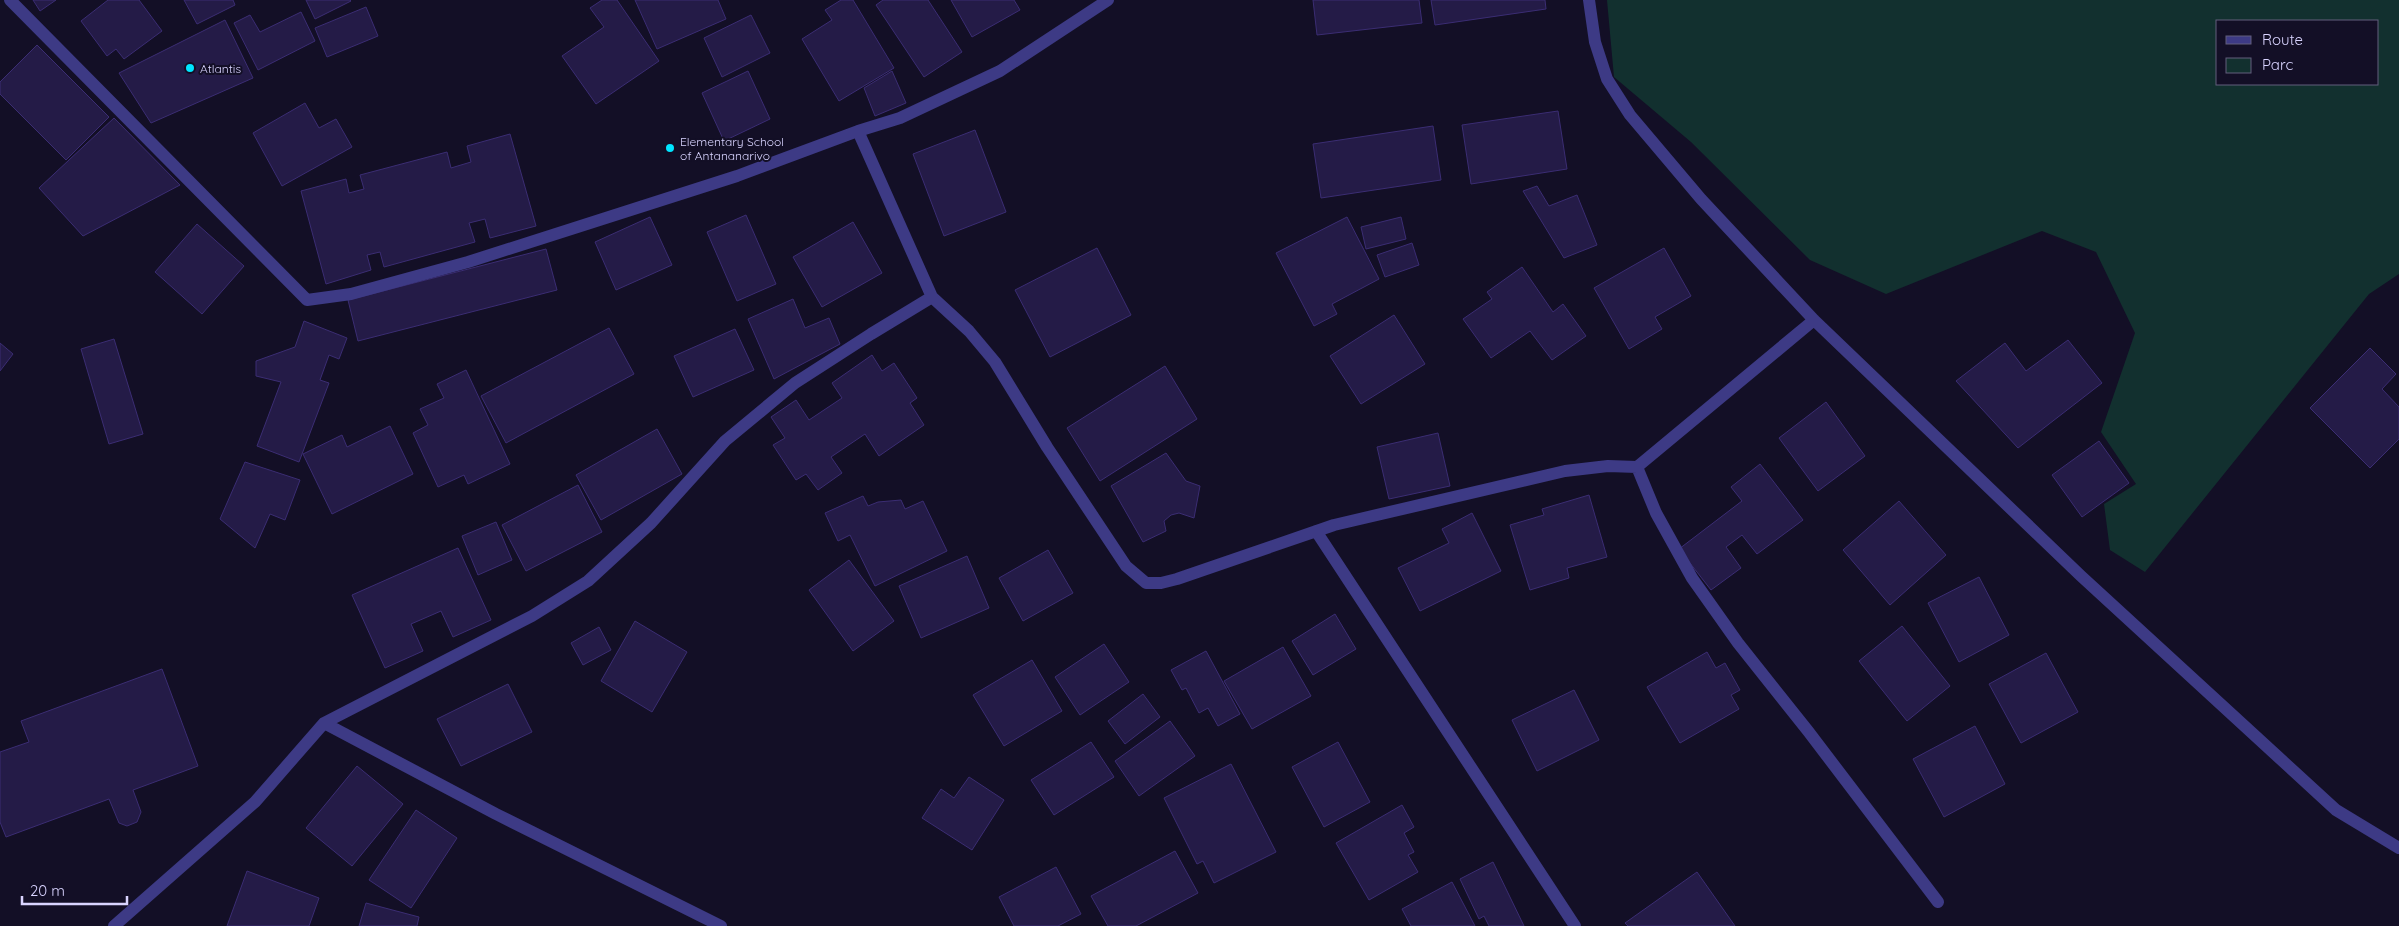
<svg xmlns="http://www.w3.org/2000/svg" width="2399" height="926" viewBox="0 0 2399 926" font-family="Quicksand,sans-serif">
<rect width="100%" height="100%" fill="#130f26"/>
<path fill="#12302f" fill-rule="evenodd" d="M1607 0H2399V274L2369 294 2145 572 2110 550 2104 504 2136 484 2101 432 2135 333 2096 252 2042 231 1886 294 1810 260 1691 142 1614 77ZM2218 21H2378V84H2218Z"/>
<path fill="#241b47" stroke="#3b2d73" d="M33 0H56L40 11Z
M108 0H139L162 31 124 59 116 49 107 56 81 21Z
M184 0H233L235 5 197 24Z
M306 0H350L351 1 315 19Z
M602 0H617L659 61 596 104 562 56 604 27 590 8Z
M635 0H718L726 19 657 49Z
M841 0H853L894 68 839 101 802 39 832 20 825 10Z
M883 0H928L962 52 924 77 876 5Z
M951 0H1014L1020 10 972 37Z
M1313 0H1419L1422 23 1317 35Z
M1431 0H1545L1546 9 1435 25Z
M366 7 378 36 327 57 315 28Z
M301 12 315 41 258 70 234 23 250 15 260 32Z
M751 15 770 53 722 77 704 38Z
M225 20 253 78 151 123 119 73Z
M37 45 109 117 66 160 0 94V82Z
M748 71 770 119 724 141 702 93Z
M892 71 906 103 875 116 864 88Z
M305 103 319 128 336 119 352 147 282 186 253 133Z
M1558 111 1567 169 1471 184 1462 125Z
M114 118 180 185 83 236 39 188Z
M1433 126 1441 180 1321 198 1313 144Z
M975 130 1006 212 944 236 913 154Z
M510 134 536 226 490 238 485 219 469 223 475 242 384 267 380 252 367 255 371 270 326 284 301 191 346 179 349 193 364 189 360 175 447 152 451 168 471 162 467 146Z
M1537 186 1549 206 1577 195 1597 245 1564 258 1523 191Z
M746 215 776 284 737 301 707 232Z
M650 217 672 265 616 290 595 242Z
M1347 217 1379 279 1332 304 1337 314 1314 326 1276 253Z
M1401 217 1406 239 1366 249 1361 227Z
M853 222 882 273 822 307 793 257Z
M197 224 244 266 202 314 155 272Z
M1412 243 1419 265 1385 277 1377 255Z
M1097 248 1131 315 1050 357 1015 290Z
M1664 248 1691 296 1655 317 1662 329 1629 349 1594 288Z
M546 249 557 290 358 341 348 300Z
M1522 267 1553 312 1563 304 1586 336 1552 360 1530 331 1491 358 1463 319 1492 299 1487 292Z
M793 299 805 328 829 318 840 344 774 379 748 319Z
M1394 315 1425 364 1361 404 1330 356Z
M304 321 347 338 339 359 329 355 320 380 329 383 299 462 257 446 281 382 256 376V361L295 347Z
M609 328 634 374 506 443 481 396Z
M735 329 754 370 693 397 674 356Z
M114 339 143 434 109 444 81 349Z
M2068 340 2102 383 2018 448 1956 381 2005 343 2026 371Z
M0 343 13 354 0 371Z
M2370 348 2396 374 2382 389 2399 407V439L2370 468 2310 408Z
M872 355 882 371 894 363 917 398 910 403 924 425 879 456 865 434 831 457 842 473 818 490 806 474 796 480 773 445 785 438 771 417 796 400 809 420 842 398 832 383Z
M1165 366 1197 419 1100 481 1067 428Z
M466 370 510 464 468 484 464 475 438 487 413 433 428 425 420 409 444 398 437 384Z
M1826 402 1865 456 1818 491 1779 438Z
M390 426 413 474 332 514 303 454 342 435 347 447Z
M657 429 682 474 601 520 576 475Z
M1438 433 1450 486 1389 499 1377 447Z
M2099 441 2129 483 2082 517 2052 475Z
M1166 453 1186 481 1200 486 1194 518 1179 513 1171 515 1164 521 1166 531 1143 542 1111 486Z
M245 462 300 480 285 520 270 514 255 548 220 519Z
M1760 464 1803 520 1757 554 1742 535 1726 547 1741 568 1711 590 1679 549 1742 501 1731 487Z
M578 485 602 532 526 571 502 525Z
M1589 495 1607 557 1567 568 1569 578 1530 590 1510 525 1544 515 1542 509Z
M863 496 868 506 878 502 901 500 905 509 923 501 947 551 875 586 850 535 838 541 825 513Z
M1899 501 1946 555 1890 605 1843 550Z
M1472 513 1501 571 1420 611 1398 568 1449 543 1442 529Z
M496 522 512 560 478 575 462 536Z
M458 548 491 620 453 637 441 611 411 624 423 651 385 668 352 595Z
M1048 550 1073 593 1023 621 999 578Z
M967 556 989 608 921 638 899 586Z
M849 560 894 621 853 651 809 590Z
M1979 577 2009 635 1959 662 1928 603Z
M1335 614 1356 649 1313 675 1292 641Z
M635 621 687 652 652 712 601 681Z
M1902 626 1950 686 1907 721 1859 661Z
M599 627 611 650 583 665 571 643Z
M1104 644 1129 682 1080 715 1055 677Z
M1283 647 1311 696 1252 729 1224 681Z
M1206 651 1240 714 1218 726 1208 708 1199 713 1186 688 1182 690 1171 670Z
M1707 652 1716 668 1725 663 1740 690 1731 695 1739 709 1680 743 1647 687Z
M2046 653 2078 712 2021 743 1989 684Z
M1032 660 1062 711 1004 746 973 695Z
M162 669 198 766 133 790 141 812 137 822 127 826 119 823 109 799 6 837 0 822V752L29 742 21 721Z
M508 684 532 732 461 766 437 719Z
M1574 690 1599 740 1537 771 1512 720Z
M1143 694 1160 717 1125 744 1108 721Z
M1170 721 1195 756 1139 796 1115 761Z
M1975 726 2005 784 1944 817 1913 759Z
M1091 742 1114 777 1054 815 1031 780Z
M1338 742 1370 802 1324 827 1292 767Z
M1231 764 1276 852 1214 883 1203 861 1197 864 1164 798Z
M357 766 403 804 352 866 306 828Z
M969 777 1004 800 972 850 922 818 941 789 954 798Z
M1402 805 1414 827 1404 833 1414 852 1408 855 1418 872 1369 900 1336 843Z
M416 810 457 838 411 908 369 880Z
M1175 851 1198 893 1136 926H1108L1091 896Z
M1493 862 1524 926H1489L1484 916 1479 919 1460 879Z
M1056 867 1081 914 1058 926H1014L999 897Z
M247 871 319 898 309 926H227Z
M1697 872 1735 926H1628L1625 923Z
M1452 882 1475 926H1411L1402 909Z
M366 903 419 917 417 926H359Z"/>
<g fill="none" stroke-linecap="round" stroke-linejoin="round">
<path stroke="#3d3a85" stroke-width="12" d="M10 0 307 300 351 294 468 262 737 176 858 131 900 118 1000 71 1108 0
M1589 0 1595 42 1607 79 1630 115 1701 199 1814 320 2081 576 2336 810 2399 848
M858 131 932 297 969 331 995 362 1047 447 1126 566 1146 583H1161L1177 579 1334 525 1565 471 1608 466 1637 467 1814 320
M1637 467 1656 513 1692 578 1738 643 1808 731 1938 902
M1316 531 1575 926
M324 723 496 814 721 926
M114 926 255 802 324 723 532 616 588 581 651 523 725 441 795 383 871 334 932 297"/>
</g>
<g fill="#00e5ff" stroke="#130f26" stroke-width="2">
<circle cx="190" cy="68" r="5"/>
<circle cx="670" cy="148" r="5"/>
</g>
<g text-anchor="middle" dominant-baseline="central" stroke-width="4" stroke-linejoin="round" paint-order="stroke">
<g font-size="12" fill="#d9d4ff" stroke="#130f26" text-anchor="start">
<text x="200" y="68">Atlantis</text>
<text x="680" y="141">Elementary School<tspan x="680" dy="14">of Antananarivo</tspan></text>
</g>
</g>
<rect x="2216" y="20" width="162" height="65" fill="#130f26" stroke="#625e7d"/>
<rect x="2226" y="36" width="25" height="8" fill="#3d3a85" stroke="#625e7d"/>
<text x="2262" y="45" font-size="15" fill="#d9d4ff">Route</text>
<rect x="2226" y="58" width="25" height="15" fill="#12302f" stroke="#625e7d"/>
<text x="2262" y="70" font-size="15" fill="#d9d4ff">Parc</text>
<path d="M22 896v8h105v-8" fill="none" stroke="#d9d4ff" stroke-width="2.5"/>
<text x="30" y="896" font-size="15" fill="#d9d4ff" stroke="#130f26" stroke-width="4" paint-order="stroke">20 m</text>
</svg>
